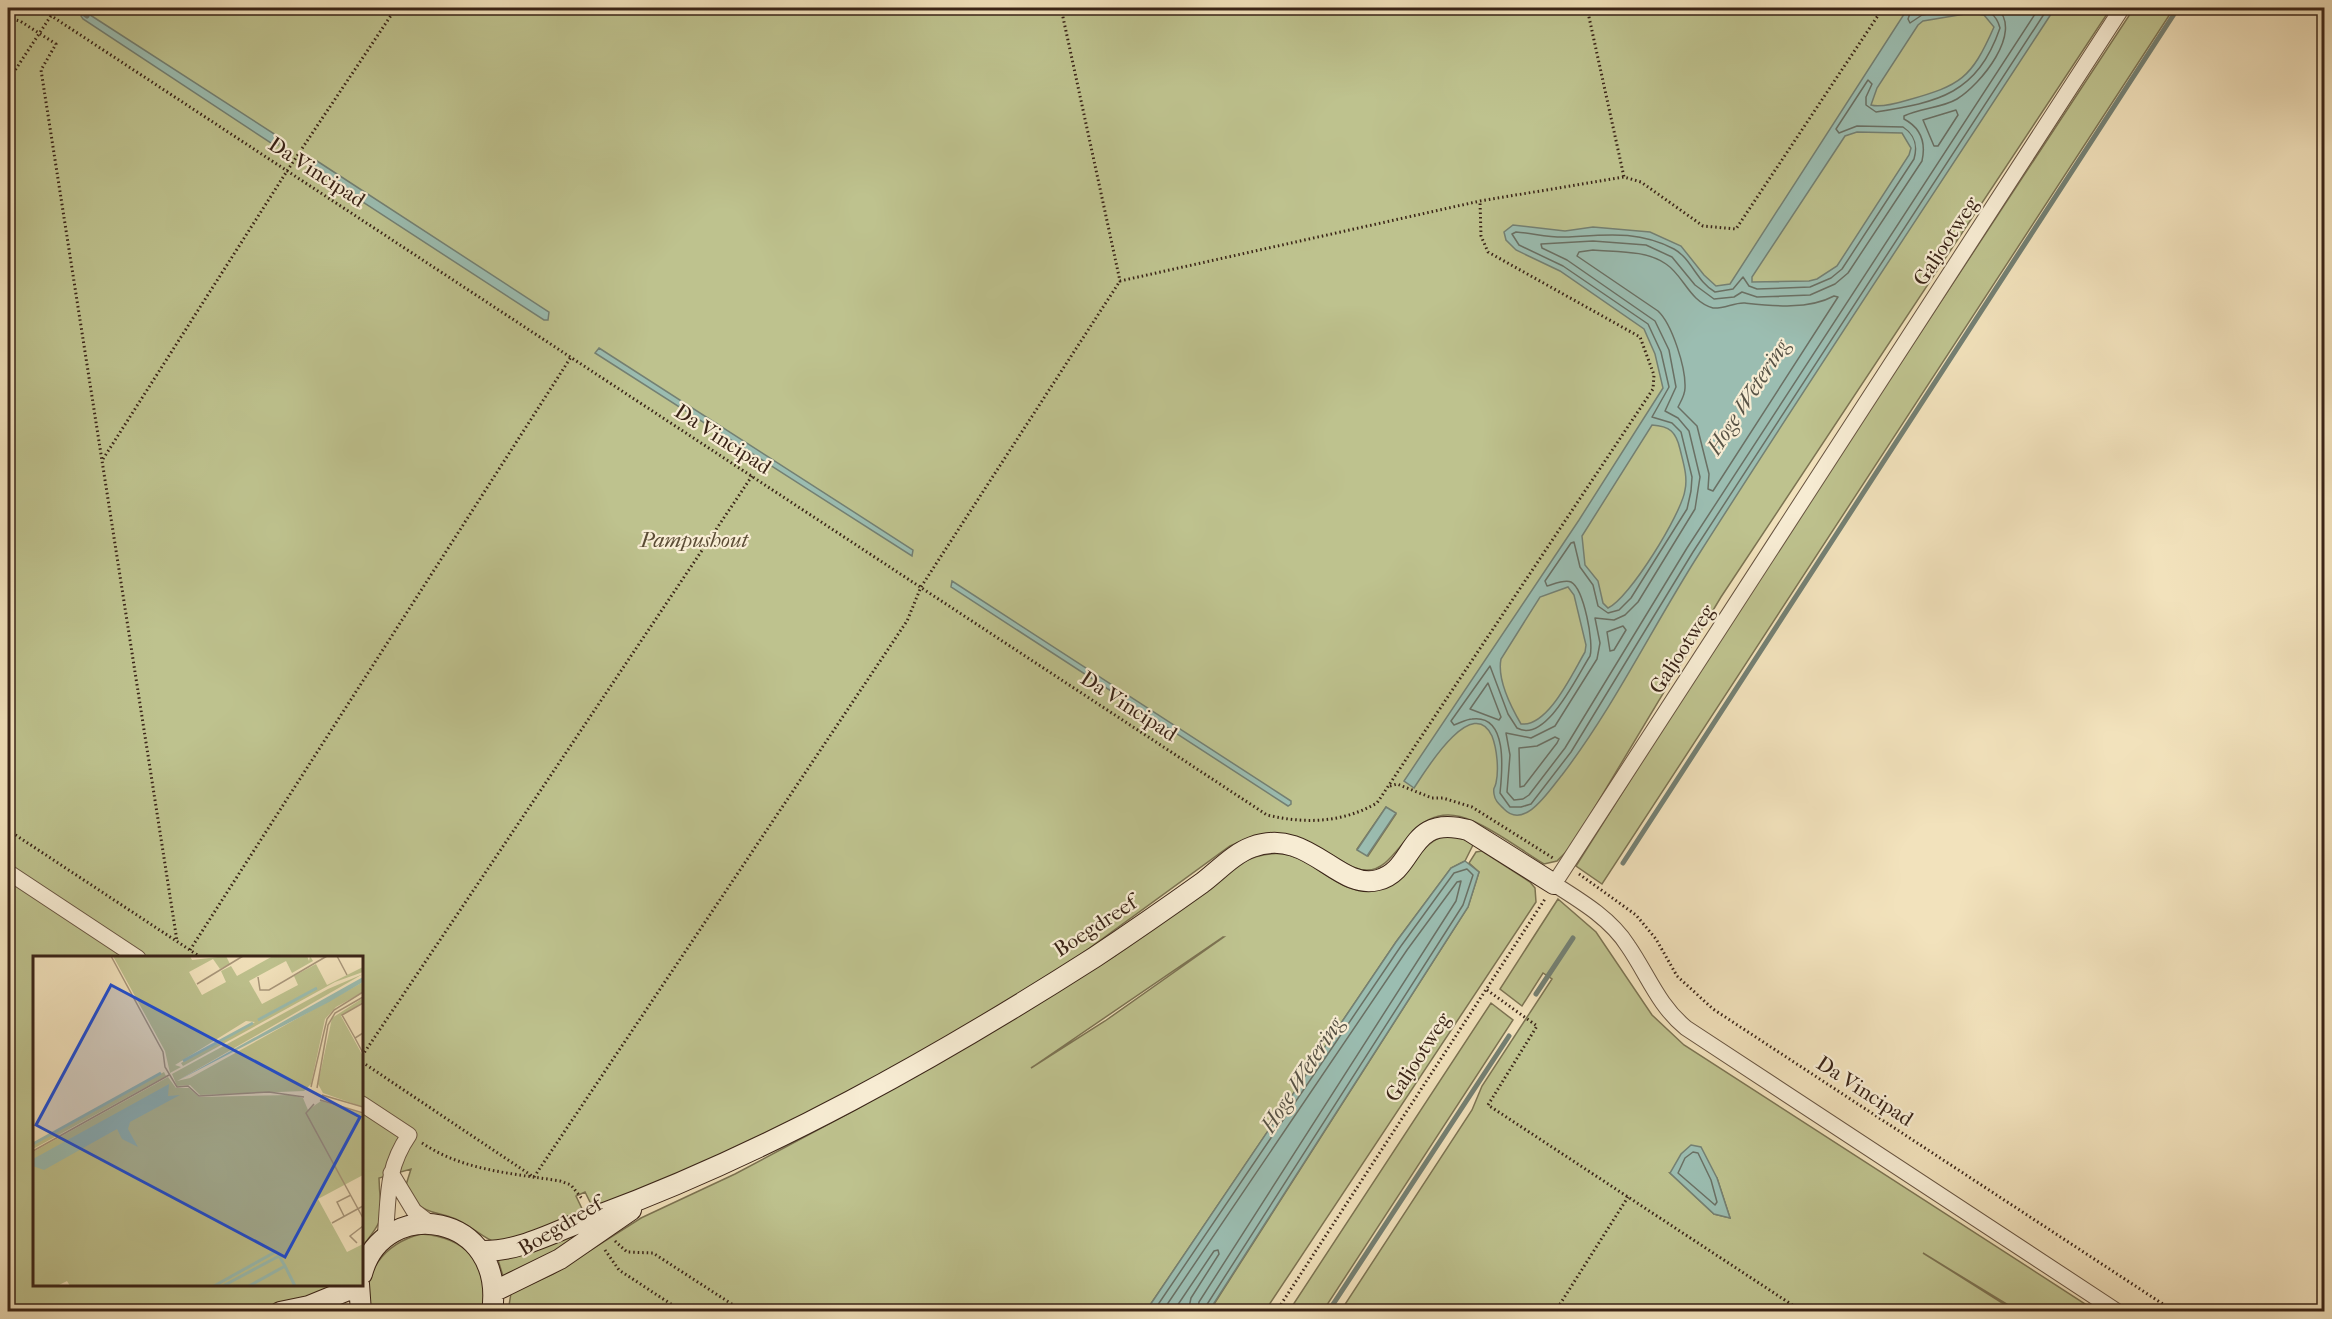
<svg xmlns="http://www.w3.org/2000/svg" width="2332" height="1319" viewBox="0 0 2332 1319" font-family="'IM FELL French Canon',serif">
<rect width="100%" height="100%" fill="#f2e2bc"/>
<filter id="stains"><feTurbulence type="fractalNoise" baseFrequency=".00333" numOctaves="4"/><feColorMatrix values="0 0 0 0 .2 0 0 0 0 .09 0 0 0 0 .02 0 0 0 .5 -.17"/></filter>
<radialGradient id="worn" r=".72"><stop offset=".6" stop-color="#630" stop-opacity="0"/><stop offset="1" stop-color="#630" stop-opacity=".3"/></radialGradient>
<path fill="#bec28e" stroke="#7c7352" stroke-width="1.5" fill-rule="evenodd" d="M8 8H2111L1721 597 1571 847 1557 861 1544 864C1521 850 1498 832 1473 821 1410 793 1402 872 1366 870 1355 870 1346 863 1337 858 1298 834 1274 825 1230 846L1058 971 902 1063 771 1132 594 1210 585 1192 576 1196 585 1215 499 1244C481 1238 468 1222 450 1217 440 1213 427 1213 419 1205 414 1200 410 1191 406 1185L411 1169 379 1178C380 1219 389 1213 362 1247V958H34V1284L343 1285 294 1302 238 1312 8 1311ZM1386 807 1396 814 1368 856 1357 849Z
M2134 8H2174L1602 884 1576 866 1732 619Z
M1441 837H1457L1474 843 1465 861 1451 868 1396 942 1146 1311 508 1312 511 1293 553 1274 641 1218 735 1174 855 1110 1025 1012 1115 956 1241 863C1308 829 1324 898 1374 890 1407 885 1413 849 1441 837ZM1224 937 1105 1021 1031 1068 1223 937Z
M1482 851 1530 882 1535 888 1536 902 1265 1311 1209 1312 1468 907 1479 872 1469 863 1476 852Z
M1558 899 1596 932 1652 1015 1684 1045 2096 1311H2018L1923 1253 2015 1311 1340 1312 1472 1110 1482 1086 1552 979 1543 973 1522 1006 1500 989ZM1670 1173 1717 1178 1730 1218 1714 1214Z
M1491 1003 1513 1020 1323 1311H1289Z
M588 1225 592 1234 503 1276 498 1260Z
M421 1234C465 1237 494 1265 482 1311L371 1312C358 1273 386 1243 421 1234Z"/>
<path fill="#9bbdb1" stroke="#748073" stroke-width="1.5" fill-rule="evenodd" d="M1908 8H2055C1937 189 1816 370 1699 554 1653 626 1614 707 1562 775 1550 789 1525 831 1504 809 1499 804 1495 801 1494 794 1493 786 1494 791 1496 783 1499 770 1497 749 1492 736 1472 693 1424 773 1414 788L1404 781 1579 520 1663 388 1655 354 1644 329 1560 271 1516 250 1506 240 1504 232 1513 225 1565 231 1593 227 1650 232 1681 246 1704 275 1716 286 1730 284ZM1971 13 1984 15 1994 27C1971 79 1961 85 1908 100 1898 103 1881 108 1871 105L1877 88 1918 25 1923 21ZM1857 132 1902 133 1911 148 1909 155 1837 266 1817 279 1809 281 1752 282V277L1845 136ZM1652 425C1670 426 1676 432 1680 449 1683 462 1688 476 1685 490 1682 513 1629 599 1608 608L1603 603 1598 581 1585 565 1582 536ZM1568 587 1574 595 1586 645 1585 652C1572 674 1548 727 1521 724 1511 707 1497 679 1501 659L1540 597Z
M84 11 279 137 280 140 278 145H274L83 19 81 16Z
M317 161 549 312 548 320H544L312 169 313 163Z
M599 348 913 550 912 556 595 353Z
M952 581 1291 801V804L1288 806 951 587Z
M1386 807 1396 813 1367 856 1357 850Z
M1465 861 1479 872 1468 907 1209 1311H1146L1396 942 1451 868Z
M1691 1145 1701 1147 1717 1178 1730 1218 1714 1214 1670 1173 1681 1154Z"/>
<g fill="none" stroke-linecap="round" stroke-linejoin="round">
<path stroke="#6a7064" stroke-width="1.5" d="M1912 8 1908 19 1910 23 1922 15 1970 8
M1973 8C1987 9 1996 13 2000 28 1977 94 1939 102 1876 112L1866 105V97L1872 84 1868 80 1836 129 1839 133 1857 126 1903 127C1915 135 1918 145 1914 159L1842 269 1831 278 1810 287 1757 289 1749 286 1743 277 1733 289 1715 292C1697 282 1691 258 1674 249 1637 230 1606 235 1566 237 1550 238 1532 233 1516 232L1512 234 1519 245 1563 266 1648 324 1661 352 1669 387 1652 417 1672 423 1681 432 1692 477 1691 491 1687 509 1631 598 1619 610 1608 613 1598 606 1593 585 1580 567 1574 542 1571 543 1545 581 1547 586C1554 584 1565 579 1571 582 1584 589 1594 643 1590 656 1577 676 1546 744 1517 728L1508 714 1490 666 1451 721 1454 725C1460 723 1467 719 1472 719 1509 714 1502 773 1500 793L1510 807H1521L1531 804 1571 752 1693 552 2048 8
M1997 8C2024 32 1980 85 1957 99 1942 108 1920 108 1904 116V119C1921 128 1926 143 1922 161L1848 273 1835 284 1810 295 1757 297 1742 292 1734 297 1714 299 1695 285 1672 257 1646 245 1593 241 1541 244 1542 248 1567 260 1655 321 1669 350 1676 387 1665 411 1678 418 1689 431 1700 477 1695 509 1638 602 1625 615 1614 620 1595 618 1600 643 1597 659 1555 726 1531 738 1506 733 1510 755 1507 792 1514 800 1523 799 1529 795 1565 748 1687 548 2039 8
M1956 110 1958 115 1938 146H1934L1923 120Z
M1593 250C1617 252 1646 250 1666 264 1684 276 1689 301 1713 308 1724 309 1735 302 1745 303 1773 306 1808 310 1834 296L1838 297 1713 491 1708 489 1709 474 1697 426 1678 407C1681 401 1685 395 1685 388 1686 368 1672 324 1658 311L1577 256 1579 252Z
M1623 626 1626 630 1614 650 1610 651 1607 632Z
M1488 683 1501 717 1499 720 1470 709Z
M1555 737 1559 739 1557 743 1524 786 1520 787 1519 748 1537 746Z
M1693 1152 1698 1153 1711 1180 1717 1202 1715 1205 1678 1173 1685 1158Z
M1153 1312 1401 946 1454 873 1467 869 1473 875 1463 905 1206 1306 1205 1312
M1162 1312 1407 950 1457 882 1461 881 1456 901 1199 1302 1197 1312
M1173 1312 1214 1251 1218 1250 1219 1254 1191 1298 1188 1312"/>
<path stroke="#748073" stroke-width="5" d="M86 8 83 13 87 16
M1623 863 2178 8
M1536 994 1573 938
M1328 1312 1509 1036"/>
<g stroke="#685440" stroke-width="17">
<path id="street" d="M8 872 138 958
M362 1104 409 1135C385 1170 389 1198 385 1239
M391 1173 414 1211 431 1224
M2118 1312 1686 1028C1658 1005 1648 975 1628 946 1611 919 1581 901 1554 884L2122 8"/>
</g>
<g stroke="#3a2417" stroke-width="22">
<path id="secondary" d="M481 1251C521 1252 557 1230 594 1217 770 1152 937 1058 1095 957 1131 933 1167 908 1202 883 1218 871 1233 854 1252 847 1309 826 1337 891 1378 880 1417 870 1406 813 1468 830L1554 884
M362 1274C383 1194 507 1212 492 1312
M359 1284 361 1312
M495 1291 560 1259 631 1210
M280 1312 309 1306 358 1286"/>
</g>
<path stroke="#3a2417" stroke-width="3" stroke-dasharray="1.5 3" stroke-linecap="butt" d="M1061 8 1120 281 1480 201 1624 177
M1587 8 1624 177 1641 182 1703 226 1736 229 1883 8
M50 15 1267 815C1305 824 1342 823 1377 803L1653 389 1654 375 1640 337 1488 252 1481 236 1480 201
M8 18 20 21 56 44 41 70 177 941
M8 81 56 8
M103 459 287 171 396 8
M1390 786 1397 784 1432 798H1443L1472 807 1553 858
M8 830 202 958
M1579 874 1636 915 1656 939 1677 976 1713 1009 2175 1312
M190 950 571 357
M1487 990 1537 1026 1488 1105 1803 1312
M362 1056 752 476
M362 1062 532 1176
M422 1143C464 1171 511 1173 560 1181L571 1185 583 1200
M534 1177 907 621 921 587 1120 281
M615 1241 627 1252 653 1253 744 1312
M605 1250 619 1270 683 1312
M1276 1312 1545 899
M1555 1312 1628 1197"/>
<use href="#street" stroke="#f7ecd3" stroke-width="15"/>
<use href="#secondary" stroke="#f7ecd3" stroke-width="20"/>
</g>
<g text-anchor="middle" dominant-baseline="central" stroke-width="4.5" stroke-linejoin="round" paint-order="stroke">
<g font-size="21" fill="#3a2417" stroke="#f7ecd3">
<text transform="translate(317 172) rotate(33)">Da Vincipad</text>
<text transform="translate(1946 241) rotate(-57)">Galjootweg</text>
<text transform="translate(723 439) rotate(33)">Da Vincipad</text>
<text transform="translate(1682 649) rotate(-57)">Galjootweg</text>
<text transform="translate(1129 706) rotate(33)">Da Vincipad</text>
<text transform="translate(1095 926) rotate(-33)">Boegdreef</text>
<text transform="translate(1418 1057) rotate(-57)">Galjootweg</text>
<text transform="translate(1865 1091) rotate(33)">Da Vincipad</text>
<text transform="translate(560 1226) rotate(-31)">Boegdreef</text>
</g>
<g font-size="21" font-style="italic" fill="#5b4c35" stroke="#f7ecd3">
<text x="694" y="540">Pampushout</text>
</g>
<g font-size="22" font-style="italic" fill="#575245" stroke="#f7ecd3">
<text transform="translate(1748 397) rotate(-57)">Hoge Wetering</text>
<text transform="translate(1302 1075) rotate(-57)">Hoge Wetering</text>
</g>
</g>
<g transform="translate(33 956)">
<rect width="330" height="330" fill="#f2e2bc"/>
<path d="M80 0H157L159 4 193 0 197 8 187 13 180 3 156 16 169 39 193 26 188 15 198 10 204 20 240 0H274L276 5 277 0 280 5 259 17 253 5 216 25 229 48 265 29 261 20 283 8 294 29 330 11V16L302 26 150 110 148 107 222 66 213 65 142 109 148 111 137 117 132 95ZM330 18 144 125 157 122 330 26V36L303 51 292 63 278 128 271 135 167 139 157 129 144 130 139 118 295 33ZM330 42V46L308 60 330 100V151L290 137 285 128 299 62ZM131 116 133 120 0 193V189ZM135 121 143 132H156L166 141 258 139 270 142 275 154 288 145 330 158V219L285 243 314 296 330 288V330H37L34 325 24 330H0V196Z" fill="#bec28e"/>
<path d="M330 21V26L296 46 144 125ZM136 128 135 140 147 139 97 166 95 173 105 191 89 183 84 173 11 214 0 210V203Z" fill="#9bbdb1"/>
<path fill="none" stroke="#9bbdb1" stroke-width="3" d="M225 64 284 32M150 105 220 67M0 188 128 117M181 330 244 295M190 330 246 300 252 310M216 330 252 310 262 330"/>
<path fill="none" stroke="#a8967a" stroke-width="1.5" d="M78 0 130 96 132 111 144 131 155 130 166 140 236 136 271 141M304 0 314 19M225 21 227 34H236L294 0M164 28 210 0M330 77 322 82 330 97M322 82 309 59 330 47M278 131 294 63 301 54 330 36M284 132 295 69 302 57 330 41M289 139 330 151M287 144 330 157M281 148 273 157 330 262M0 195 136 119M311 260 304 246 318 239M299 267 330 250M324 287 317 280 330 270"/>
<path fill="#1d4ed8" fill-opacity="0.15" stroke="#1d4ed8" stroke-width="3" d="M78 29 327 161 252 301 3 169Z"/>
<rect width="330" height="330" fill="none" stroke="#3a2417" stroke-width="3"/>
</g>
<rect width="2332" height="1319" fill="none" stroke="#f2e2bc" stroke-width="30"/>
<rect x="9" y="9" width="2314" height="1301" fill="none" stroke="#3a2417" stroke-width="3"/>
<rect x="15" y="15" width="2302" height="1289" fill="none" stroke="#3a2417" stroke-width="1.5"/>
<rect width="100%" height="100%" filter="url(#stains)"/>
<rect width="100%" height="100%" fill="url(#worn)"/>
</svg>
